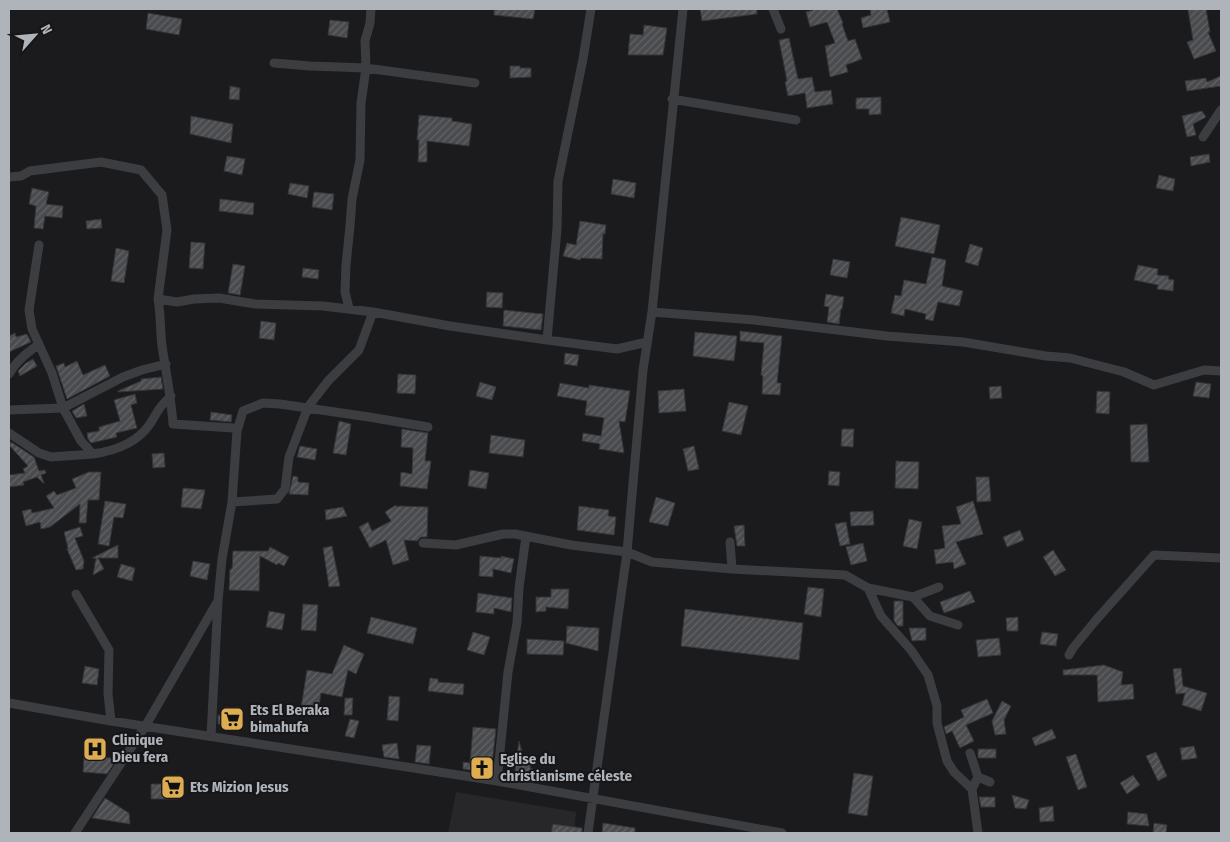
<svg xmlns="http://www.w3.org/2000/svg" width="1230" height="842" viewBox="0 0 1230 842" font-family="'Fira Sans Condensed',sans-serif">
<defs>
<pattern id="building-hatch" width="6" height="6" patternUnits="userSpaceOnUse" patternTransform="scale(1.25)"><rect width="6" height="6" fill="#4a4b4e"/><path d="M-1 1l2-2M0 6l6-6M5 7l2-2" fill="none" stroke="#626365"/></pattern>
</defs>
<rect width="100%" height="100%" fill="#1b1b1d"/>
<path fill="#27272a" d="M456 792 576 812 574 833H448Z"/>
<path fill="url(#building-hatch)" stroke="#353538" d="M494 9H535L533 19 494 15Z
M700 9H757V14L702 21Z
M816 9H837L843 23 842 24 848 41 855 39 862 59 846 65 848 72 830 77 825 46 835 43 827 22 810 27 806 12Z
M870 9H887L890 22 863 28 861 18 871 15Z
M1194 9H1206L1210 32H1208L1216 51 1194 59 1187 42 1193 40 1188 10Z
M148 13 182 19 179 35 146 29Z
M330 20 349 22 347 38 328 35Z
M644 25 667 28 663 55H628L630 34 643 35Z
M789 38 798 79 812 77 815 92 831 90 833 104 807 108 805 93 788 96 785 82 787 81 779 40Z
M510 66H520V68H531V77L510 78Z
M1221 76V86L1187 91 1185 81 1206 78 1207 82Z
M230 86 240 88 239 100 229 99Z
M881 97V114L869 115V109H856V98Z
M1202 111 1206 117 1193 124 1196 135 1187 137 1182 116Z
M419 115 452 118V121L472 124 469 146 427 141V162H418L419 140H417Z
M191 116 233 124 231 143 190 134Z
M1209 154 1210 162 1191 166 1190 157Z
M227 156 245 159 242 175 224 171Z
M1159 175 1175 179 1173 191 1156 188Z
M613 179 636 183 634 198 611 194Z
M290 183 309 186 307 198 288 194Z
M32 188 49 192 46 204 63 206 62 218 45 216 43 229 34 228 36 206 29 204Z
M314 192 334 194 332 210 312 207Z
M220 199 254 203 253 215 219 211Z
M901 217 940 225 934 254 895 246Z
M101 219 102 228 87 229 86 221Z
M580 221 606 225 605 234H603L602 259 581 258 580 260 563 256 567 243 576 245Z
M191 242 205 243 203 269 189 268Z
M970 244 983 248 978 266 965 262Z
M116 248 129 251 124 283 111 281Z
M932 257 946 260 942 286 963 291 959 306 938 302 933 321 925 319 926 314 905 309 904 316 891 313 895 295 901 296 904 280 926 284Z
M833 259 850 262 847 278 830 275Z
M233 264 245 266 240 295 228 293Z
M1138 265 1158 269 1157 275 1169 276 1168 279 1174 280 1173 291 1157 289 1158 285 1134 280Z
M303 268 319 270 318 279 302 277Z
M487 292 503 293 502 308 486 307Z
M826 294 844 297 842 309H841L839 324 827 322 829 307 824 306Z
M504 310 543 314 541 330 503 326Z
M261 321 276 323 274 340 259 338Z
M740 331 782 336 777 383H781L780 395 762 394 763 376 761 375 764 343 740 341Z
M695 332 737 336 734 361 693 356Z
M15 333 16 337 27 334 31 342 9 352V336Z
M565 353 579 355 577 366 564 364Z
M33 359 37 366 20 376 18 371 26 363Z
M77 361 83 375 105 365 110 376 67 399 56 366 64 363 65 367Z
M398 374 416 375 415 394 397 393Z
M161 377 163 389 118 392V391L141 381V379Z
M480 382 496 387 492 400 476 396Z
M1196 382 1211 384 1209 398 1193 396Z
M560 383 589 388V385L630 391 625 422 619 421 624 453 599 449 600 444 582 441 583 433 601 436 604 418 585 415 587 401 557 396Z
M1001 386 1002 398 990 399 989 387Z
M684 389 686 411 659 413 658 391Z
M1097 391 1110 392 1109 414 1096 413Z
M135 394 137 403 131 405 137 428 116 433 117 437 91 443 88 439 87 433 99 431V427L120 421 114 400Z
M729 402 748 406 741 435 722 431Z
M84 404 87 416 76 418 72 411Z
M211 412 232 415 231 422 210 420Z
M339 421 351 424 346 455 333 453Z
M1147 424 1149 462H1131L1130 425Z
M402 429 428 433 425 461H431L427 489 400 486 401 472 412 474 413 448 401 447Z
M842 429H854L853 447 841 446Z
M491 435 525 440 523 457 489 453Z
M11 442 34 457 39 471 45 470 46 473 41 475 44 483H43L37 477 23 482 24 485 9 487V475L25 473 23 469 28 466 9 445Z
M300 446 317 449 315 460 297 457Z
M694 446 699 469 688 471 683 449Z
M164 453 165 467 153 468 152 454Z
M896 461 919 462 918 489 895 488Z
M470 470 489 473 486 489 468 486Z
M829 471 840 472 839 486 828 485Z
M89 472H101L99 500H88L86 523H79L80 504 50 527 41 529 40 522 26 526 22 511 31 509 32 513 54 508 46 496 54 491 57 495 76 488 72 479Z
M293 476 298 477V482L309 483 308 495 289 494Z
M976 477H989L991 501 977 502Z
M183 488 205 490 201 509 181 507Z
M656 497 675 503 668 526 649 522Z
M105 501 126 504 123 518 114 517 109 546 98 544Z
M973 501 983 534 956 542 966 564 954 569 953 562 936 564 934 550 945 548 942 526 961 524 956 507Z
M396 505 397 507 400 506 428 507 427 537H421L417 541 404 540 409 560 393 565 386 540 370 548 359 527 368 522 372 531 391 521 385 512Z
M579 506 609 510 608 516 616 517 614 535 577 530Z
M343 507 347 516 326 520 325 510Z
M873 511 874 525 851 526 850 512Z
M909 519 922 522 917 549 903 546Z
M846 522 850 544 840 546 835 524Z
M744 525 745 546H737L734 526Z
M80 527 83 536 75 538 84 561 83 569 76 570 67 549 68 548 64 532Z
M1020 530 1024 540 1007 547 1003 537Z
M863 543 867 561 851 565 846 547Z
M118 545V558H98L104 569 93 575 96 558H92Z
M332 546 340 586 329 587 323 548Z
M270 547 289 557 284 566 278 563 277 565 260 556 259 591 229 590 230 569H232L233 551H268Z
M1053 550 1066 570 1055 576 1043 557Z
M480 556 501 558V556L514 559 511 573 493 569V577L479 576Z
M193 561 210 564 207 580 190 576Z
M121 564 135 568 132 581 117 577Z
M808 587 824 589 821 617 804 614Z
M551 589H569L568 609 546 607V611L536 612V597H551Z
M970 591 975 602 944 613 940 602Z
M478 593 512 598 511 612 494 608V614L476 612Z
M894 601H903V626H898L894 621Z
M303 604 318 605 316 631 301 630Z
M685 609 803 623 799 660 681 646Z
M269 611 285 614 282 630 266 627Z
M371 617 417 628 413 644 367 633Z
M1018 617V631H1007L1006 618Z
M567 626 599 628 598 651 566 643Z
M909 628H926V640L912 641Z
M473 632 490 637 484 655 467 650Z
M1042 632 1058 634 1056 646 1040 644Z
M999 638 1001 655 978 657 976 640Z
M527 639 564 641 563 655 527 654Z
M344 645 364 654 356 674 348 670 342 697 321 693 318 711 301 708 307 670 332 674Z
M1104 665 1123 672 1121 685 1133 684 1134 699 1098 702 1097 675H1063V670Z
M85 666 99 669 97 685 82 683Z
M1181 668 1183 686 1207 693 1201 711 1182 705 1185 693 1176 694 1173 669Z
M430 678 438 679V682L464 684 463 695 428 691Z
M389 696 400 697 398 721 387 720Z
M345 698H353L352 715H344Z
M987 699 993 713 966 725 974 741 960 748 952 731 946 734 944 727 964 717 961 710Z
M1002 701 1011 706 1004 720 1006 734 995 735 992 721Z
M218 715 241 718 240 727 218 724Z
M350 719 359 721 354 738 345 736Z
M473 727 496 729 491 773 463 769V762L470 763Z
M1052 729 1056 738 1035 746 1032 738Z
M519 741 524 759 531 760 530 768 533 769 531 780 514 778Z
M85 743H97L96 757 113 758V765L107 774 83 772Z
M397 743 399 759 384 757 382 745Z
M417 745 431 746 429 764 415 762Z
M1194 746 1197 758 1182 760 1180 748Z
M978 749H996V758H978Z
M1156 752 1167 776 1158 781 1146 756Z
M1076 754 1087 787 1078 790 1066 757Z
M854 773 873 776 867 816 848 813Z
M1133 775 1140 785 1127 794 1120 783Z
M151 784H178V799H151Z
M1012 795 1029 800 1026 809 1015 808Z
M979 797H995V807H981Z
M105 798 129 813 130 824 92 818Z
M1053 806 1054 821 1040 822 1039 808Z
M1128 812 1147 814 1149 826 1127 824Z
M603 823 635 828V833H602Z
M1154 823 1167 825 1166 833H1153Z
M553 824 582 828V833H551Z"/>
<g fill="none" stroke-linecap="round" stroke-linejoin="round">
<path stroke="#3c3d41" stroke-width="9" d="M371 9 370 23 365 41 366 68 475 83
M773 9 781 29
M274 63 310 66 366 68 361 103 360 160 352 199 350 226 346 265 345 292 349 308
M672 99 796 120
M1203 137 1221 110
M9 177 21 176 30 171 101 162 141 170 162 195 167 230 158 299 177 302 194 299 219 298 255 304 323 306 373 312
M39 245 29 310 32 329 52 373 63 408 81 441 93 454C114 451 137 443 150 424 158 411 159 407 171 396
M158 299C161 315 160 330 162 346 166 372 171 397 173 424L233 428 237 431 232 502 222 559 218 601 211 736
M652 312 754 320 887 336 963 342 1046 356 1070 358 1124 372 1154 385 1204 370 1221 371
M547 340 617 349 647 342
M9 374C16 361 27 353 39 344
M9 410 63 408 123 377 142 370 166 364
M237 431 243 411 263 403 280 404 369 417 428 427
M9 433 39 453 51 457 93 454
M232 502 277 499 285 489 289 457 308 407 328 381 359 350 373 312 450 326 547 340 557 229 558 181 583 59 591 9
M730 542 732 569
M423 543 456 545 503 534H515L571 545 627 552 652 562 732 569 845 575 868 588 881 616 911 650 928 675 937 706V723L947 761 954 772 972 789
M868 588 913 597 939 587
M76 594 109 650 108 694 111 721
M913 597 930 616 958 625
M1069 655 1073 648 1096 620 1154 555 1221 558
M9 703 111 721 497 781 782 833
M970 753 978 777 990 782
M978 777 972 789 978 833
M497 781 508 672 517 623 519 588 526 536
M75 833 146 725 216 604
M588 833 627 552 643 370 652 312 683 9"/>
</g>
<defs>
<g id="supermarket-square" transform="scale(1.25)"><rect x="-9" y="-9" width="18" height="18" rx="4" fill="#dead52" stroke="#161618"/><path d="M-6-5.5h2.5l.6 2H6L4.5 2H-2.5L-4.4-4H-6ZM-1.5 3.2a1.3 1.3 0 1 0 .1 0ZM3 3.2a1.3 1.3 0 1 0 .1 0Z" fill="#111"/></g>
<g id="hospital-square" transform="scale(1.25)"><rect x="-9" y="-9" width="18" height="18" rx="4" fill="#dead52" stroke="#161618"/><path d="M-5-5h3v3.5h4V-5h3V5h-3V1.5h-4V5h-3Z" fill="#111"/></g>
<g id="church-square" transform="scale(1.25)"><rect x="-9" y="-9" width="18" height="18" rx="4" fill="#dead52" stroke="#161618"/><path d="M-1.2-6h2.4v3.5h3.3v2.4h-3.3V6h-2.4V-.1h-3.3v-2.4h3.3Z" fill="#111"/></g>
</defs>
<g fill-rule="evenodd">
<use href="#supermarket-square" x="232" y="719"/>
<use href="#hospital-square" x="95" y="749"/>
<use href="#church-square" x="482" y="768"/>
<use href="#supermarket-square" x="173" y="787"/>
</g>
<g text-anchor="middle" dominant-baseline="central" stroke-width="4" stroke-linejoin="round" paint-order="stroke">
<g font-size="15" font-weight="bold" fill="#afb3ba" stroke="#161618" text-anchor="start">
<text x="250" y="710">Ets El Beraka<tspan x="250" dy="17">bimahufa</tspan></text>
<text x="112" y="740">Clinique<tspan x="112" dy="17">Dieu fera</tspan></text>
<text x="500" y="759">Eglise du<tspan x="500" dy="17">christianisme céleste</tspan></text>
<text x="190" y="787">Ets Mizion Jesus</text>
</g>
</g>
<rect width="1230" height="842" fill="none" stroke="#afb3ba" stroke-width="20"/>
<g transform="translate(35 35) rotate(63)" stroke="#161618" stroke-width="4" paint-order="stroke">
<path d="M0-4L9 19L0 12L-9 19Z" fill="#afb3ba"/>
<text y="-8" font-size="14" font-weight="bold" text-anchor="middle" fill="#afb3ba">N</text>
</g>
</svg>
